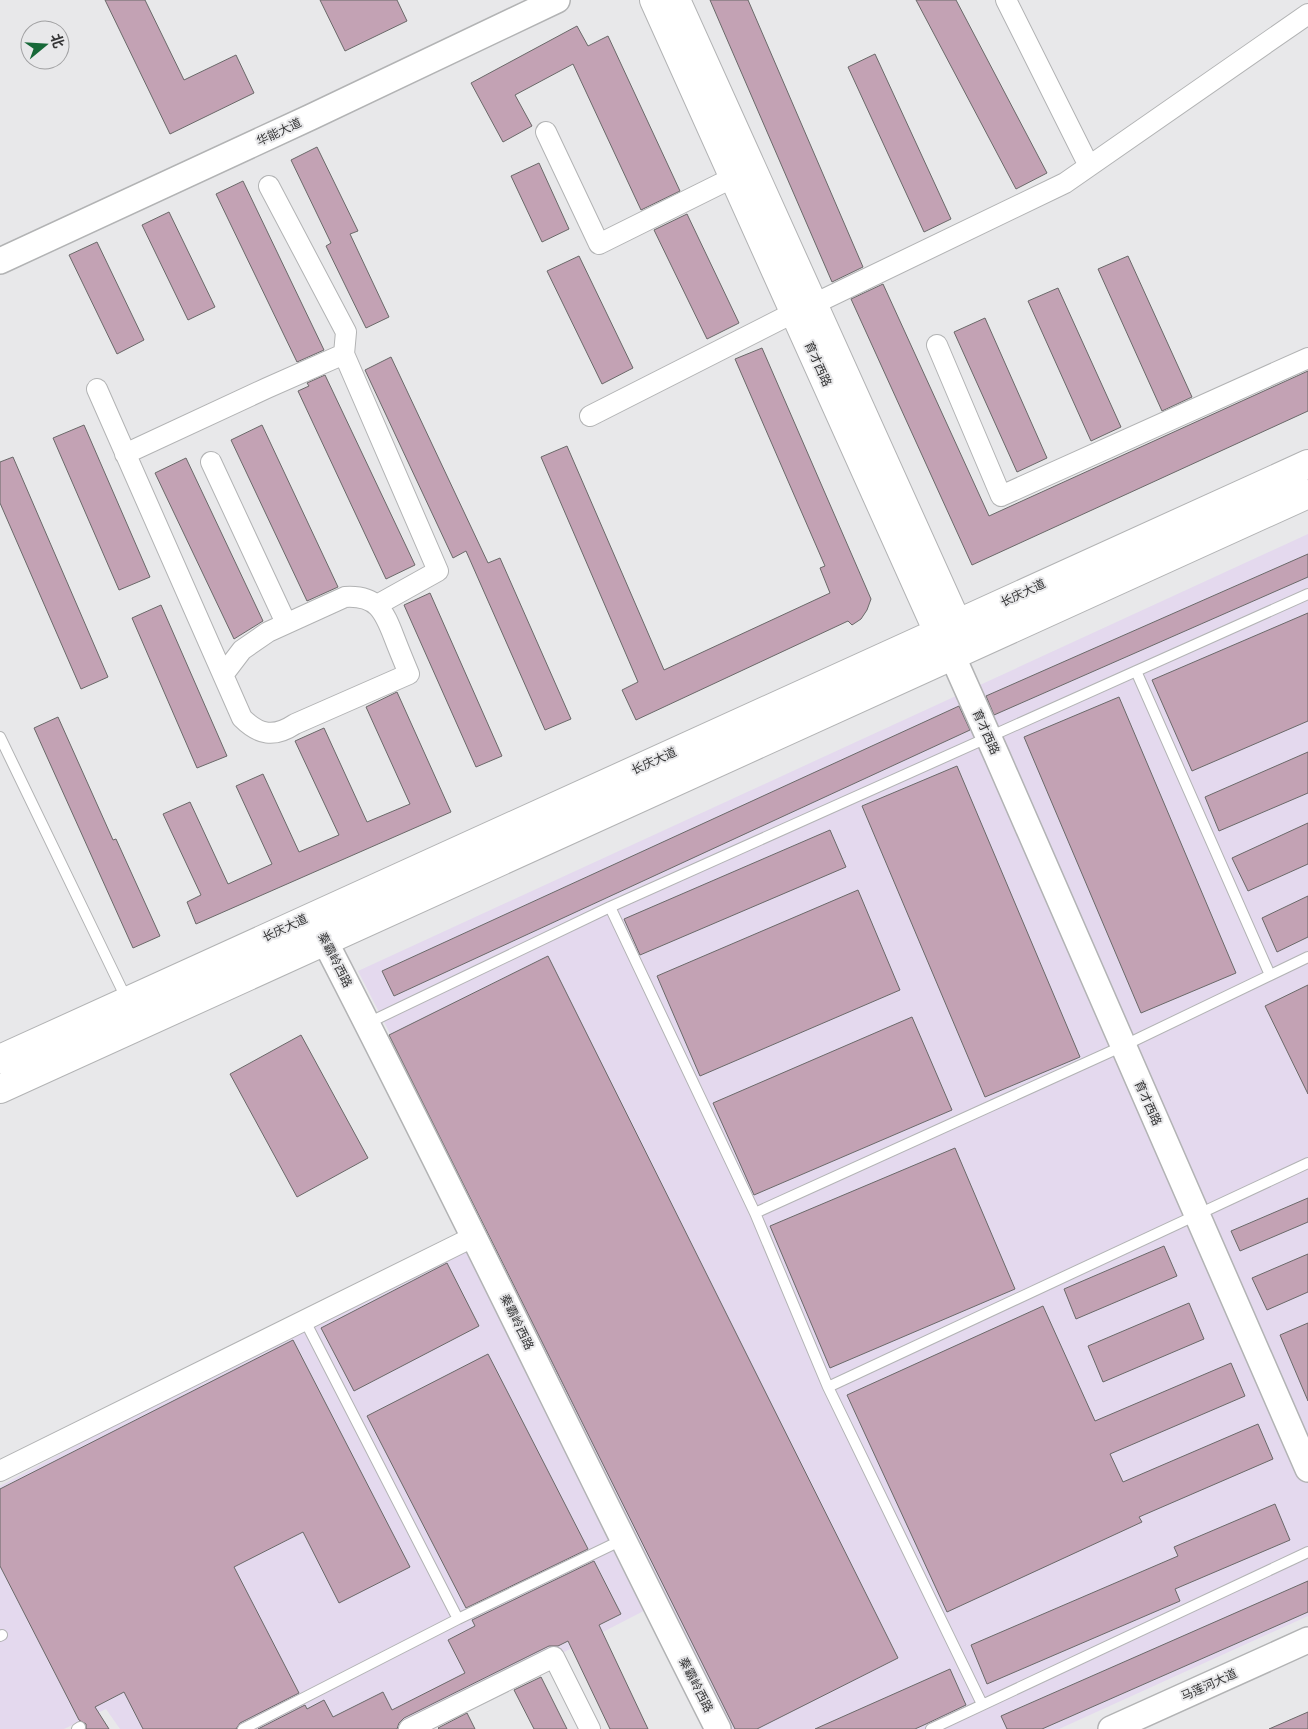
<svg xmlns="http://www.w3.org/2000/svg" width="1308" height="1729" viewBox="0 0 1308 1729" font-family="'Times New Roman','Noto Sans SC',serif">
<rect width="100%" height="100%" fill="#e8e8ea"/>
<path fill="#e4d9ee" d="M1308 534V1616L1059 1729H728L661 1602 415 1729H120L106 1709 64 1729H0V1486L488 1226 358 971Z"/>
<path fill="#c3a2b4" stroke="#6a6969" d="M105 0H145L184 80 236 55 254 93 170 134Z
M320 0H397L407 21 345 51Z
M710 0H748L863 267 832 282Z
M916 0H956L1047 173 1016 189Z
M577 26 588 46 608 36 680 191 641 210 573 64 515 95 532 126 503 142 471 83Z
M875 54 951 219 924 232 848 67Z
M317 147 358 231 350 234 389 317 366 328 326 246 331 243 291 160Z
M539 163 569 229 542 242 511 176Z
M243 181 324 350 297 362 216 194Z
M169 212 215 307 188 320 142 225Z
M687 214 739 323 707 339 654 230Z
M97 242 144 340 117 354 69 255Z
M579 256 633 368 602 384 547 271Z
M1128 256 1192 397 1162 411 1098 269Z
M883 284 989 516 1308 371V411L972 565 851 299Z
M1058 288 1121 427 1091 441 1028 301Z
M985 318 1047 458 1017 472 954 332Z
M762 348 871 599 867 610 861 619 852 625 848 621 636 720 622 690 638 682 541 457 567 446 664 670 830 593 820 568 825 566 735 359Z
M391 357 488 563 500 558 571 719 545 730 466 551 453 558 365 370Z
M325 375 415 565 386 579 298 391 309 386 307 383Z
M84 425 150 577 119 590 53 438Z
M262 425 338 587 307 601 231 440Z
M13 457 108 677 81 689 0 503V462Z
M186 458 263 621 234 639 155 473Z
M1308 554V577L994 715 986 696Z
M430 593 502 756 476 767 404 605Z
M161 605 227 756 197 768 132 618Z
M1308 613V721L1192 771 1152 680Z
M397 692 451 812 196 924 187 902 201 895 163 814 190 802 228 884 272 864 236 786 263 774 299 852 339 835 295 741 324 728 367 822 410 804 366 707Z
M1119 697 1236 973 1141 1013 1024 737Z
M959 706 970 730 394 996 382 971Z
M58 717 113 840 116 839 160 936 133 948 34 728Z
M1308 752V793L1219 831 1205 797Z
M957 766 1080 1057 985 1097 862 806Z
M1308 823V864L1248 891 1232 858Z
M830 830 846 867 640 955 624 919Z
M858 890 900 990 700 1076 657 976Z
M1308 896V937L1277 952 1262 918Z
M548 956 898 1658 757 1729H735L389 1035Z
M1308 985V1094L1265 1006Z
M912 1017 952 1110 754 1195 713 1103Z
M301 1035 368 1158 297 1197 230 1074Z
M955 1148 1015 1289 830 1368 770 1226Z
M1308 1198V1222L1240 1251 1231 1231Z
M1164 1246 1177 1276 1076 1319 1064 1289Z
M1308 1254V1292L1267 1310 1252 1278Z
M447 1263 479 1326 354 1391 321 1328Z
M1189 1303 1204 1339 1103 1382 1088 1346Z
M1043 1306 1095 1421 1231 1363 1245 1396 1110 1454 1123 1482 1258 1424 1273 1459 1139 1517 1142 1522 947 1612 847 1395Z
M1308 1323V1401L1280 1335Z
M293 1340 410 1567 339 1603 303 1532 234 1567 299 1693 240 1723 236 1729H143L124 1692 95 1707 109 1729H86V1724L79 1720 0 1566V1489Z
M488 1354 588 1549 466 1608 367 1416Z
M1275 1504 1290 1540 1175 1589 1180 1601 987 1684 971 1645 1178 1556 1174 1547Z
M594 1561 621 1614 599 1625 648 1729H610L568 1641 558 1646H549L404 1718 399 1723 397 1729H258L305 1705 307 1709 324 1700 333 1717 383 1692 392 1710 465 1673 448 1640 475 1626 472 1620Z
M1308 1581V1612L1042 1729H1007L1001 1716Z
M950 1669 966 1705 926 1724 915 1729H815Z
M541 1677 567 1729H534L514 1690Z
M1308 1712V1729H1269Z
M467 1713 475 1729H439L438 1728Z"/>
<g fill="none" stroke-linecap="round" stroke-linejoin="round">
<g stroke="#b2b3b4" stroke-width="12">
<path id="service" d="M1136 671 1270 975
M0 737 127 1000
M610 907 755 1213 828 1387 982 1704
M368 1023 610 907 1308 594
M755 1213 1123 1046 1308 957
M305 1321 458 1619
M828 1387 1308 1163
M0 1636 2 1635
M77 1729 80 1727
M243 1729 458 1619 622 1540
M931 1729 1308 1552"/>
</g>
<g stroke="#b2b3b4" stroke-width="22">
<path id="minor" d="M1006 0 1089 166
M546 132 599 244 734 177
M269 186 346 332 344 354 438 571 377 605
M814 304 1065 183 1308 14
M937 345 1001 496 1308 358
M97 389 242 718C259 735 274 738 295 724L409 674C404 662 399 650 394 637 384 611 377 595 345 597L268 632 242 650 223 675
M590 416 795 312
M125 454 267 388 344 354
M211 462 286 623
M0 1471 475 1236
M409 1729 554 1657 590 1729"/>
</g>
<g stroke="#b2b3b4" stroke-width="28">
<path id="tertiary" d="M0 261 311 117 557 0
M942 638 956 664 997 756 1308 1469
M316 924C454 1190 582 1461 718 1729
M1111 1729 1308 1640"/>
</g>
<g stroke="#b2b3b4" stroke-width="30">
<path id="secondary" d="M654 0 938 632
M676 0 957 623
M0 1059 1308 464
M0 1089 1308 494"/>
</g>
<use href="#service" stroke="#fff" stroke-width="10"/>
<use href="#minor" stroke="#fff" stroke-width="20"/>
<use href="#tertiary" stroke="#fff" stroke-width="25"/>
<use href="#secondary" stroke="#fff" stroke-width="28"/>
</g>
<g text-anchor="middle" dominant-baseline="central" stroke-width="4" stroke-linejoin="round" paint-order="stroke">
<g font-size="12" fill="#353536" stroke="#e8e8ea">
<text transform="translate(279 132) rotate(-25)">华能大道</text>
<text transform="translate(818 364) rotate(66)">育才西路</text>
<text transform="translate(1023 593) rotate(-25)">长庆大道</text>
<text transform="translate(986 732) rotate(66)">育才西路</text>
<text transform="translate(654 761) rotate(-24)">长庆大道</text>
<text transform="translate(285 928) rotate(-25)">长庆大道</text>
<text transform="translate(335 960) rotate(63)">秦霸岭西路</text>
<text transform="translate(1148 1103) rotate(66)">育才西路</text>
<text transform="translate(517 1322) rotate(64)">秦霸岭西路</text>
<text transform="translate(696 1685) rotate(63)">秦霸岭西路</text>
<text transform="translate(1209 1685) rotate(-24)">马莲河大道</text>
</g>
</g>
<g transform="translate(45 45) rotate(72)"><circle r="24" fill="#e8e8ea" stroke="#a0a0a2"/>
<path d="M0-4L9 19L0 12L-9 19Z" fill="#176838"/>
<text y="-8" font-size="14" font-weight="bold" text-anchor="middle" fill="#353536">北</text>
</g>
</svg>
